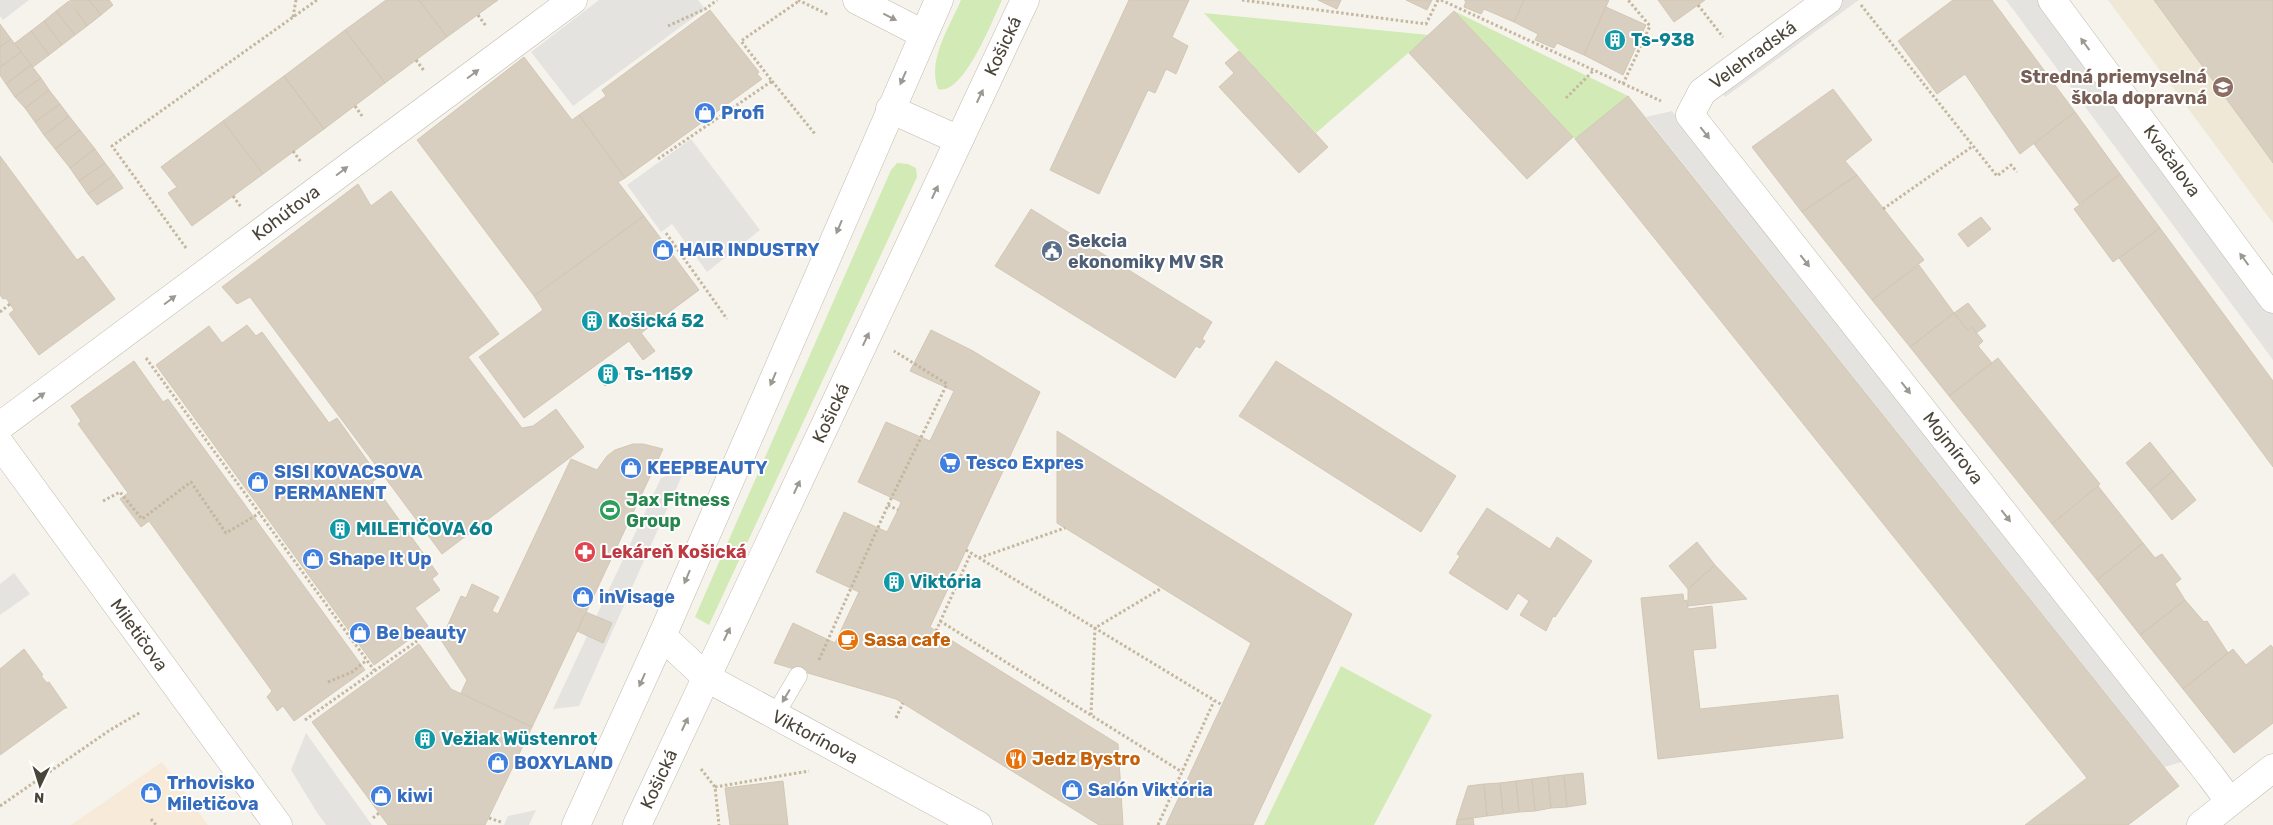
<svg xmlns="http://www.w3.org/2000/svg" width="2273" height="825" viewBox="0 0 2273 825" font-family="Rubik,sans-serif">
<rect width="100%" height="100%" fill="#f6f3ec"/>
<path fill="#f7ead8" d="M162 762 208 825H71Z"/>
<path fill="#efe8d6" d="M2108 0H2273V223L2258 203Z"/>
<path fill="#d2eab5" d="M961 0H1002C993 19 963 97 938 89 927 60 950 26 961 0Z
M1454 11 1628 96 1575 139Z
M1204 13 1429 35 1316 133Z
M897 163 908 164 916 168 917 177 709 625 695 617 891 170Z
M1341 666 1432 715 1374 825H1264Z"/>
<path fill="#e5e3e0" d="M0 0H29L3 20 0 16Z
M599 0H698L705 9 573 106 531 52Z
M1836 0H1859L1725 97 1717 86Z
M2006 0H2038L2273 314V360Z
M1672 111 2189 760 2164 767 1646 117Z
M691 139 760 230 707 272 672 224 661 232 627 185Z
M685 469 579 706 553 709 661 478Z
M14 573 30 594 0 615V584Z
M306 733 372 825H326L316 811 291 770Z
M536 810 529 825H504L508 816Z"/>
<path fill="#d8cfc1" stroke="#d3c7b4" d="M70 0H89L101 15 87 26Z
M89 0H109L113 5 101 15Z
M386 0H419L447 37 385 83 345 30Z
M419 0H498L447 37Z
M1129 0H1189L1172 37 1188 46 1176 74 1166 69 1155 93 1148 90 1099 194 1050 170Z
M1318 0H1341L1337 9Z
M1406 0H1432L1427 10Z
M1464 0H1524L1514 22 1484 9 1481 14 1464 7 1466 1Z
M1524 0H1609L1584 55 1557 43 1554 48 1535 40 1538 34 1514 22Z
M1658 0H1705L1674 22Z
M1953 0H1992L2075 112 2020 154 1965 74 1937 94 1898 41Z
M2154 0H2273V163L2266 153Z
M69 1 87 26 75 35 56 11Z
M1606 7 1646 25 1623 75 1584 55Z
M710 10 759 72 757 74 762 79 625 178 579 115 606 96 602 90Z
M56 11 75 35 62 45 44 21Z
M1454 11 1573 137 1527 179 1409 53Z
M44 21 62 45 49 55 31 31Z
M0 24 11 39 0 47Z
M345 30 385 83 324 129 284 76Z
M31 31 49 55 33 67 15 43Z
M11 39 21 52 0 67V47Z
M1239 51 1328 147 1299 173 1219 87 1234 73 1225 63Z
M21 52 31 65 6 84 0 75V67Z
M524 57 572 120 579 115 625 178 618 182 644 216 534 296 417 140Z
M31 65 41 78 15 97 6 84Z
M284 76 324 129 263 174 223 121Z
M41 78 49 90 25 108 15 97Z
M1833 89 1872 140 1845 161 1857 175 1802 212 1752 147Z
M49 90 60 104 35 122 25 108Z
M1628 96 2179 786 2128 825H2025L2087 778 1575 139Z
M60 104 69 116 44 135 35 122Z
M2075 112 2120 174 2079 204 2034 144Z
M69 116 80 130 55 149 44 135Z
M223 121 263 174 192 226 168 193 177 187 161 167Z
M80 130 95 149 70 168 55 149Z
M95 149 105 163 79 181 70 168Z
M0 156 77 260 83 256 115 299 39 355 9 314 14 310 6 298 3 299 0 295Z
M105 163 114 175 88 194 79 181Z
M2120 174 2160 228 2113 262 2074 209Z
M114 175 123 188 97 205 88 194Z
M1857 175 1924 260 1872 300 1802 212Z
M358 184 371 206 391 191 499 334 468 357 522 428 533 426 556 409 584 447 442 554 250 297 237 304 222 287Z
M1031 209 1212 322 1202 339 1205 341 1200 348 1196 346 1175 378 995 266Z
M644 216 699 290 641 333 655 351 643 360 629 341 524 418 479 357 543 310 534 296Z
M1981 217 1991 229 1968 247 1958 234Z
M2160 228 2273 381V467L2119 258Z
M1919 265 1954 313 1910 347 1872 300Z
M1968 303 1986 326 1976 333 1972 327 1968 331 1954 313Z
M1954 313 1968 331 1972 327 1983 341 1978 346 1992 363 1949 396 1910 347Z
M247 325 256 336 262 332 329 423 337 418 379 477 372 482 438 574 432 579 440 590 415 608 428 626 374 665 156 365 209 326 222 343Z
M931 330 973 351 1040 392 930 627 1118 744 1123 825H1099L896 699 774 663 793 623 835 643 859 592 816 572 844 512 887 532 898 510 901 502 858 482 886 422 930 441 954 391 910 371Z
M1998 358 2100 484 2052 524 1949 396Z
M134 361 163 402 168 399 365 670 294 721 283 706 277 711 276 709 267 697 272 691 149 521 141 527 120 499 128 493 78 424 81 421 71 406Z
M1276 361 1456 476 1421 532 1239 416Z
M612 363 620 374 605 386 597 374Z
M1057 431 1352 614 1253 825H1166L1251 643 1057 523Z
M2150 442 2173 471 2149 491 2126 463Z
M633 444H643L663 449 532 727 461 693 467 680 441 640 461 596 466 598 472 584 499 597 492 611 498 614 571 459 597 470 607 456 615 450Z
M2173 471 2196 500 2172 520 2149 491Z
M2098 486 2143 543 2097 580 2052 524Z
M1487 508 1550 549 1557 537 1592 561 1555 617 1553 616 1546 631 1520 615 1529 601 1518 593 1507 610 1449 573 1460 556 1457 554Z
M1697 542 1715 565 1688 589 1669 566Z
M2143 543 2155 558 2162 554 2181 579 2175 584 2185 600 2140 635 2097 580Z
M1715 565 1747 599 1688 606V589Z
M1683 594 1684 601 1687 600 1688 609 1712 606 1716 648 1693 650 1700 709 1838 695 1843 738 1658 759 1641 598Z
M2185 600 2204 622 2207 621 2228 653 2183 689 2140 635Z
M586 612 612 623 603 643 577 631Z
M419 644 451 689 532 727 485 825H388L312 722Z
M2271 645 2273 648V723L2234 753 2183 689 2233 649 2246 665Z
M24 649 43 675 41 676 47 683 49 682 67 708H65L0 755V669Z
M1583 773 1586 804 1567 807 1564 775Z
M1564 775 1567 807 1551 808 1548 777Z
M1548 777 1551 808 1535 811 1532 779Z
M1532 779 1535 811 1519 812 1516 781Z
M783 781 788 825H730L725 788Z
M1516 781 1519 812 1503 814 1500 783Z
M1500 783 1503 814 1487 816 1484 784Z
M1484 784 1487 816 1457 820 1468 786Z
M1473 818 1474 825H1456L1457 820Z"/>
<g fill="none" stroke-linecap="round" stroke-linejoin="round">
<g stroke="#c2bbae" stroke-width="19">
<path id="service" d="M775 715 798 676"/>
</g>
<g stroke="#c2bbae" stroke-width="29">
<path id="minor" d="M857 0 923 34
M1828 0 1702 92 1690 115 2210 775 2230 802
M2052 0 2273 299
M890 109 959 140
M0 426 573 0
M662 636 707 678 978 825
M2201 825 2273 768"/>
</g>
<g stroke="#c2bbae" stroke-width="29">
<path id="tertiary" d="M0 444 278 825
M576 825 662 636 939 0
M637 825 1025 0"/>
</g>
<path stroke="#c4b79f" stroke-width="3" stroke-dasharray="2.5 2.5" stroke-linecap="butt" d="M798 0 829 15
M1242 0 1426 24 1438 0
M1441 0 1661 101
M1698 5 1723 37
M1861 5 1997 176 2011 165 2017 172
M478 15 486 26
M293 17 296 0
M668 26 705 9 717 0
M416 60 425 72
M772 81 815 134
M1623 84 1650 26 1628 0
M1566 98 1594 70
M355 106 362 116
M293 151 301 162
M658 159 772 81 741 41 799 1
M233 196 241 207
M1883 209 1973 146
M666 233 727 319
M186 248 112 146 317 0
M0 312 10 304
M146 358 374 670
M103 501 120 492 142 519 191 482 226 533 260 513
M888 505 898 510
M966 550 1222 705
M979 558 1065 528
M940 621 1182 772
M936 631 971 553
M819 660 888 505 947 384 894 351
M328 682 352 672 367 660
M1091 715 1095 628 1162 588
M896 718 903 703
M305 720 417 641
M701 769 715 787 719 825
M715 787 809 771
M0 806 110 730 141 712
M373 818 379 813
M489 818 501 822
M151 819 156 825
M1158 825 1214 701"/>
<use href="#service" stroke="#fff" stroke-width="18"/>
<use href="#minor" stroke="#fff" stroke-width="28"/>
<use href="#tertiary" stroke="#fff" stroke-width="28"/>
</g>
<defs><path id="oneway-solid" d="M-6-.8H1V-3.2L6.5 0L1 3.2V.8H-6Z" transform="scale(1.25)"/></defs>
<g fill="#9c9892">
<use href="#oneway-solid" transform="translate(890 17) rotate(27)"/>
<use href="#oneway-solid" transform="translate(2085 44) rotate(-126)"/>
<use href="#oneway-solid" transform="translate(473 74) rotate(-37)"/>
<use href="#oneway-solid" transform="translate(903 78) rotate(114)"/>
<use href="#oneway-solid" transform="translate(980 96) rotate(-65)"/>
<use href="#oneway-solid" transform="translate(1705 133) rotate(52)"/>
<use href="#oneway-solid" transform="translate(342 171) rotate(-37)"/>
<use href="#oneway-solid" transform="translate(935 192) rotate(-65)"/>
<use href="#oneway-solid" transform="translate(839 227) rotate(113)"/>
<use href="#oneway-solid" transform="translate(2244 259) rotate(-126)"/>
<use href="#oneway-solid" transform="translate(1805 261) rotate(52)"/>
<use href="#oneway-solid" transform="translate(170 300) rotate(-37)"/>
<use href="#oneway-solid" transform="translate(866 339) rotate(-65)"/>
<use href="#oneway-solid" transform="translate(773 379) rotate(113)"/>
<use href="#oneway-solid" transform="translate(1906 388) rotate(52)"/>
<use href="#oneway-solid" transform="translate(39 397) rotate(-36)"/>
<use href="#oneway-solid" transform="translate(797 487) rotate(-65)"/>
<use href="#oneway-solid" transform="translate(2006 516) rotate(52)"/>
<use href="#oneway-solid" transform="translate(687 577) rotate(113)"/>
<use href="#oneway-solid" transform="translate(727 634) rotate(-65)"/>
<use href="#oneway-solid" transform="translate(642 680) rotate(114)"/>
<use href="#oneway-solid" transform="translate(786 696) rotate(121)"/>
<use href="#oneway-solid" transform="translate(685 724) rotate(-65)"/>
</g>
<defs>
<g id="building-disc" transform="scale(1.125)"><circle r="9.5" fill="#0f9aa8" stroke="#fff"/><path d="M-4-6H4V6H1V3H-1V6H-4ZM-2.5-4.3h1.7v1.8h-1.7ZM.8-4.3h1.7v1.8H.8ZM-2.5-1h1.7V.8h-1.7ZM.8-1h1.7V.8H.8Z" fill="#fff"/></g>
<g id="school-disc" transform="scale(1.125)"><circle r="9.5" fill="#8d6e63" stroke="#fff"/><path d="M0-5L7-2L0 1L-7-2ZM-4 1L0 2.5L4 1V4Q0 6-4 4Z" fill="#fff"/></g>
<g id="shop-disc" transform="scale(1.125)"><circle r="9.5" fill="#3f7fe0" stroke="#fff"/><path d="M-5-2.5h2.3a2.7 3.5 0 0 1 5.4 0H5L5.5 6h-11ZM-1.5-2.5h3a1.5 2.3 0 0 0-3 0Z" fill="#fff"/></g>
<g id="civic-disc" transform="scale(1.125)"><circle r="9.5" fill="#5c6f8a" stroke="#fff"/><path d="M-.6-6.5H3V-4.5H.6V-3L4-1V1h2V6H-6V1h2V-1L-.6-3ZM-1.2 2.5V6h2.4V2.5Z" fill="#fff"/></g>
<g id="supermarket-disc" transform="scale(1.125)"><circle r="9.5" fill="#3f7fe0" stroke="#fff"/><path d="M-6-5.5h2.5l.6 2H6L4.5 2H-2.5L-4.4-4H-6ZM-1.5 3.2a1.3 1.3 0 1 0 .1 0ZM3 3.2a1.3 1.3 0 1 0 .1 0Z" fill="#fff"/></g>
<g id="stadium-disc" transform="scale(1.125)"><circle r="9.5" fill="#2e9e5b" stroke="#fff"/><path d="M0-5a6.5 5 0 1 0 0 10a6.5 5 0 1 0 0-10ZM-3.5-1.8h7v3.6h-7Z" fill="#fff"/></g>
<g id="pharmacy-disc" transform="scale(1.125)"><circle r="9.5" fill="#e0444e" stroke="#fff"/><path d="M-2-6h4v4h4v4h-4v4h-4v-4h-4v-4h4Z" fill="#fff"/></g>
<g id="cafe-disc" transform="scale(1.125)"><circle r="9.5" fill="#e8710a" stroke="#fff"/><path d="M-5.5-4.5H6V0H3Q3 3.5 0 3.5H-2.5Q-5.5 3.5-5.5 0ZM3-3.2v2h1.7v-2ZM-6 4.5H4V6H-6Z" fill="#fff"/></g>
<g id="restaurant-disc" transform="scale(1.125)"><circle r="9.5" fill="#e8710a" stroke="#fff"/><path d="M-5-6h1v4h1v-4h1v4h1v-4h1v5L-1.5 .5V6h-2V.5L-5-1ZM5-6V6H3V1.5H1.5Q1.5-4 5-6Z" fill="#fff"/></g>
</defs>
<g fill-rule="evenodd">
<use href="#building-disc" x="1615" y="40"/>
<use href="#school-disc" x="2223" y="87"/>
<use href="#shop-disc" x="705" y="113"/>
<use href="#shop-disc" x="663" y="250"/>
<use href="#civic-disc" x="1052" y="251"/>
<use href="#building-disc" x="592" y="321"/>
<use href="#building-disc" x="608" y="374"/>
<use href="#supermarket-disc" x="950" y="463"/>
<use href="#shop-disc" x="631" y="468"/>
<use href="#shop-disc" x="258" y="482"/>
<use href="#stadium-disc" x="610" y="510"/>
<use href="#building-disc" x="340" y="529"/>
<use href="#pharmacy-disc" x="585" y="552"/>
<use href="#shop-disc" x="313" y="559"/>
<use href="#building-disc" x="894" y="582"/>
<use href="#shop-disc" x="583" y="597"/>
<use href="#shop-disc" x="360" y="633"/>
<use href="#cafe-disc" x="848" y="640"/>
<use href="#building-disc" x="425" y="739"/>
<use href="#restaurant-disc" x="1016" y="759"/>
<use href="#shop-disc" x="498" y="763"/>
<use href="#shop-disc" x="1072" y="790"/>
<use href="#shop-disc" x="151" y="793"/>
<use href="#shop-disc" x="381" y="796"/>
</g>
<g text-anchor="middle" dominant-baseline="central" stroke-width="4" stroke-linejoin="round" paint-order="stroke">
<g font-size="18" font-weight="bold" fill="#0d838f" stroke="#fff" text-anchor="start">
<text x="1631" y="40">Ts-938</text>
<text x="608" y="321">Košická 52</text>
<text x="624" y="374">Ts-1159</text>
<text x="356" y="529">MILETIČOVA 60</text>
<text x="910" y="582">Viktória</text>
<text x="441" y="739">Vežiak Wüstenrot</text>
</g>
<g font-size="18" fill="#4b4439" stroke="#fff">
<text transform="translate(1003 46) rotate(-65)">Košická</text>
<text transform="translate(1753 55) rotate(-36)">Velehradská</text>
<text transform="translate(2172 161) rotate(54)">Kvačalova</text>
<text transform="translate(286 213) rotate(-37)">Kohútova</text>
<text transform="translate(831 413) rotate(-65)">Košická</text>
<text transform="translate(1953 448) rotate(52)">Mojmírova</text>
<text transform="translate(139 635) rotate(54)">Miletičova</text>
<text transform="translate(815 737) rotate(28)">Viktorínova</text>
<text transform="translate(659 779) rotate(-65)">Košická</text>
</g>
<g font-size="18" font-weight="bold" fill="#785e54" stroke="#fff" text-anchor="end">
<text x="2207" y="77">Stredná priemyselná<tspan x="2207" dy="21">škola dopravná</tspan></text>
</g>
<g font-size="18" font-weight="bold" fill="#366cbe" stroke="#fff" text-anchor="start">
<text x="721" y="113">Profi</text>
<text x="679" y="250">HAIR INDUSTRY</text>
<text x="966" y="463">Tesco Expres</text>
<text x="647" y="468">KEEPBEAUTY</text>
<text x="274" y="472">SISI KOVACSOVA<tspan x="274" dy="21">PERMANENT</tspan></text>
<text x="329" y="559">Shape It Up</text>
<text x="599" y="597">inVisage</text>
<text x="376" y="633">Be beauty</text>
<text x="514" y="763">BOXYLAND</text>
<text x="167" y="783">Trhovisko<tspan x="167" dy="21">Miletičova</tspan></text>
<text x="1088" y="790">Salón Viktória</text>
<text x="397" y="796">kiwi</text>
</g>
<g font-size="18" font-weight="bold" fill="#4e5e75" stroke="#fff" text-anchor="start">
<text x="1068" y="241">Sekcia<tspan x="1068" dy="21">ekonomiky MV SR</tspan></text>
</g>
<g font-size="18" font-weight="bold" fill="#27864d" stroke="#fff" text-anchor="start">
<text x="626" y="500">Jax Fitness<tspan x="626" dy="21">Group</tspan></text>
</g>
<g font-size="18" font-weight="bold" fill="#be3a42" stroke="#fff" text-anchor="start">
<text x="601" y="552">Lekáreň Košická</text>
</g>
<g font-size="18" font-weight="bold" fill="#c56008" stroke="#fff" text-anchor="start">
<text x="864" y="640">Sasa cafe</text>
<text x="1032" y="759">Jedz Bystro</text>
</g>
</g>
<g transform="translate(40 785) rotate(184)" stroke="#ffffff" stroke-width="4" paint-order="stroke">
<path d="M0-4L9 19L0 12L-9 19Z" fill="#4b4439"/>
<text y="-8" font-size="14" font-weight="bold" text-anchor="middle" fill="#4b4439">N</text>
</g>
</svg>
